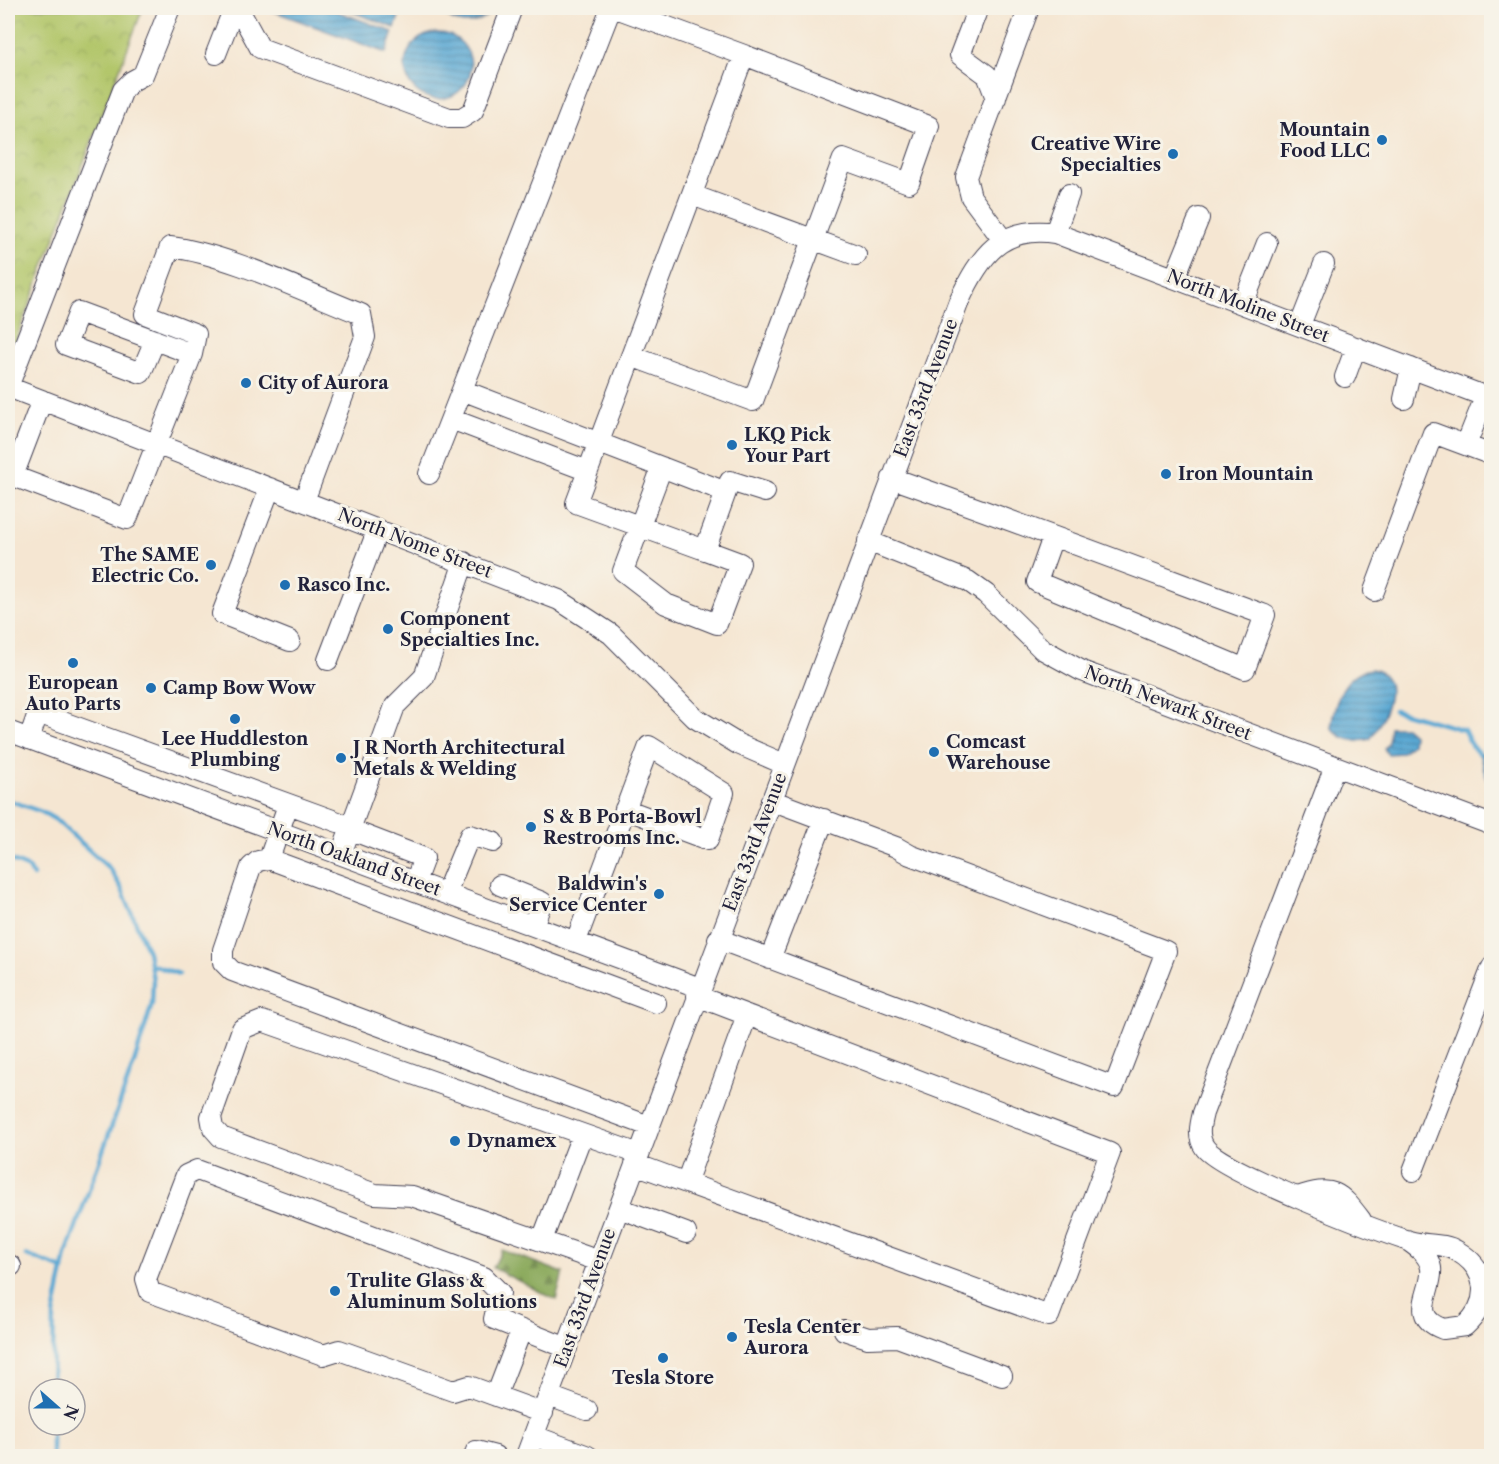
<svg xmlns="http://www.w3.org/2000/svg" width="1499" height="1464" viewBox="0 0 1499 1464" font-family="'Libre Caslon Text',serif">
<defs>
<pattern id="forest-firs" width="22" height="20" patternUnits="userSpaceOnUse" patternTransform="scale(1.5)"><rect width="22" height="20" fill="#8dab5f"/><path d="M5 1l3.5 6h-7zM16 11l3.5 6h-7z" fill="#738b50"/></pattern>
<pattern id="park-crowns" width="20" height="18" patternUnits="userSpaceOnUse" patternTransform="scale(1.5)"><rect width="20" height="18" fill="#b2c66b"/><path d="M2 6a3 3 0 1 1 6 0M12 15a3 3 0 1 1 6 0" fill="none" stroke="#99aa5e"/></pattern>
<pattern id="water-rules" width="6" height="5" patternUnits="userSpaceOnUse" patternTransform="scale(1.5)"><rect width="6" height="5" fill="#5aa8d3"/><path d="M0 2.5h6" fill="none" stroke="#4a88ac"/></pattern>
</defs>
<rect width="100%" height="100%" fill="#f7f3e8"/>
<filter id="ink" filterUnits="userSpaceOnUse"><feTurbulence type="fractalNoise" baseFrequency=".0167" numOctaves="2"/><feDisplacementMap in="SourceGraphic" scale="12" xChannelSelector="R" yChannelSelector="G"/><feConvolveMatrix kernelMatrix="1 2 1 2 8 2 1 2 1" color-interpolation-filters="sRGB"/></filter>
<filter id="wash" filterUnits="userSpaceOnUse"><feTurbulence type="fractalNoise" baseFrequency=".008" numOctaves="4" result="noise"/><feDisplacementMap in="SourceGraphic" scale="24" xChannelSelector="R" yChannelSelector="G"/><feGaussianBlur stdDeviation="1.35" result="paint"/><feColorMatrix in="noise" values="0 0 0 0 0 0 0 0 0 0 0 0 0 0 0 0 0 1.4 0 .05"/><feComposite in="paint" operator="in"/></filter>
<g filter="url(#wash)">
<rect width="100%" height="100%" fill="#f5e6d2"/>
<path fill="url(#forest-firs)" stroke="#58664d" stroke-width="1.5" d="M502 1250 563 1273 556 1300 493 1268Z"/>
<path fill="url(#park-crowns)" stroke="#6a7453" stroke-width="1.5" d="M8 8H143L8 360Z"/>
<path fill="url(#water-rules)" stroke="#3e6587" stroke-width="1.5" d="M265 8H328L393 32 386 53Z
M342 8H402L395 28Z
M439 8H495C479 27 455 29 439 8Z
M405 66a33 33 0 1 1 66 0a33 33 0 1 1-66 0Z
M1371 669C1406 675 1384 720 1370 739 1355 743 1340 740 1331 727 1335 702 1343 673 1371 669Z
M1390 727H1405L1413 734 1412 744 1401 753 1388 754 1384 749 1388 743Z
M1491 751H1492L1491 784 1486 778 1479 753Z"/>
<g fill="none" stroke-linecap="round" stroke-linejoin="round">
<path stroke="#5aa8d3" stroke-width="4.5" d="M1394 710 1464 730 1472 747 1479 753
M8 800 42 812 56 820 110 869 121 887 148 952 153 980 152 1004 134 1063 66 1255 54 1315 52 1389
M8 859 29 868 33 876
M150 964 179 974
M26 1255 63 1269
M52 1456V1425"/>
</g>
</g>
<g filter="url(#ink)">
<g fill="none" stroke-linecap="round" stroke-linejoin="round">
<g stroke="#423f52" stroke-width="22">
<path id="minor" d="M238 8 260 48 449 118H462L473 111 512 8
M616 8 744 55
M978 8 960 55 987 75 996 98
M216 54 234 8
M692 195 856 255
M1055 233 1069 194
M1003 240 971 197 966 177 1029 8
M1175 277 1199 218
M1243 304 1267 243
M1300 325 1324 264
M192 354 196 334 145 314 170 247C226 253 307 293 361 314L365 337 304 501
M631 356 753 401 843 159 909 183 929 126 744 55 576 503 705 550
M1345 377 1356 347
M8 387 559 600 611 634 695 718 738 744 784 764
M8 387 123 90 132 81 143 75 170 8
M462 390 611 8
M1404 399 1411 368
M42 400 13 476 127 519 192 354 79 312 66 345 141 373 155 340
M451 419 588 471
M1466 445 1485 397
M662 467 623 571 666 604 717 624 740 563 705 550 730 481 765 492
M429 474 462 390 726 492
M892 478C1017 522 1141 569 1265 615L1245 669 1037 582 1053 537
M270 488 222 614 290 641
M868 541 968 581 986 594 1042 649 1082 671 1492 825
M1374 591 1433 433 1492 455
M328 660 378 529
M8 731 700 988
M29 739 38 713 338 822
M1335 766 1203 1113C1200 1125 1197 1137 1205 1148 1222 1171 1375 1230 1409 1241 1424 1246 1443 1242 1457 1251 1488 1269 1492 1301 1465 1326L1443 1329C1407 1316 1434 1291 1431 1268 1429 1255 1417 1247 1407 1240
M288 805 269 859 258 861 251 867 223 950V962L232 971 649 1126
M351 830 424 858 415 882
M341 854 395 706 424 677 464 562
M269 859 656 1003
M500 885 542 902 533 926
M446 893 470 835 493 842
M718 939 1114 1087 1166 951 910 855 896 847 771 800
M576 941 649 746 724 793 708 840 625 809
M770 959 824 819
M635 1164 1049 1316 1110 1153 697 996
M1413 1171 1492 967
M686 1183 747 1015
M1298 1197C1333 1185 1339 1191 1361 1220
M619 1208 686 1233
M542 1240 582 1135
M599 1261 412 1196 375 1194 221 1137 213 1128 211 1117 242 1029 262 1021 639 1154
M8 1264 11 1266
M844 1330 868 1338 897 1337 1002 1376
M496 1396 521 1331
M549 1396 587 1410
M543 1413 469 1386 453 1391 339 1350 323 1355 150 1292 146 1279 186 1175 197 1170 484 1277 500 1293 494 1319 567 1348
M534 1436 588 1456
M474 1456 476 1451 495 1456
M526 1456 959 301C980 256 1001 225 1055 233L1492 399"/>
</g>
<use href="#minor" stroke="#fff" stroke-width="20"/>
</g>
</g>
<g fill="#1f6fb2" stroke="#f7f3e8" stroke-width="2">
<circle cx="1382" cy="140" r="6"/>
<circle cx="1173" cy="154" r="6"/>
<circle cx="246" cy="383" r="6"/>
<circle cx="732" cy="445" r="6"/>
<circle cx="1166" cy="474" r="6"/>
<circle cx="211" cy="565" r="6"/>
<circle cx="285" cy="585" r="6"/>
<circle cx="388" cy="629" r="6"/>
<circle cx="73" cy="663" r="6"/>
<circle cx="151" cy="688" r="6"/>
<circle cx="235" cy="719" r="6"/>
<circle cx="934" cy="752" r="6"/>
<circle cx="341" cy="758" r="6"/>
<circle cx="531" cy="827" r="6"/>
<circle cx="659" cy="894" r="6"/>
<circle cx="455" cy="1141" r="6"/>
<circle cx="335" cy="1291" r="6"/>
<circle cx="732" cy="1337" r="6"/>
<circle cx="663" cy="1358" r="6"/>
</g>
<g text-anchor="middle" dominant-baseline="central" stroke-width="6" stroke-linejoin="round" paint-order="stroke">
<g font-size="18" font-weight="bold" fill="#22223b" stroke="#f7f3e8" text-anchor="start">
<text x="1370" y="130" text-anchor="end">Mountain<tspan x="1370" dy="21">Food LLC</tspan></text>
<text x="1161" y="144" text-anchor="end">Creative Wire<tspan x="1161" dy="21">Specialties</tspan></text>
<text x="258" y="383">City of Aurora</text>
<text x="744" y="435">LKQ Pick<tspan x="744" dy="21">Your Part</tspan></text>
<text x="1178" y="474">Iron Mountain</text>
<text x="199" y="555" text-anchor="end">The SAME<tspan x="199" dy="21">Electric Co.</tspan></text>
<text x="297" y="585">Rasco Inc.</text>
<text x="400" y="619">Component<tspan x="400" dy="21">Specialties Inc.</tspan></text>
<text x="73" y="683" text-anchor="middle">European<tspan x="73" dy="21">Auto Parts</tspan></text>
<text x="163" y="688">Camp Bow Wow</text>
<text x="235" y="739" text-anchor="middle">Lee Huddleston<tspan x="235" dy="21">Plumbing</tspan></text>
<text x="946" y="742">Comcast<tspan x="946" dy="21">Warehouse</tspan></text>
<text x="353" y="748">J R North Architectural<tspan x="353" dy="21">Metals &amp; Welding</tspan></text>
<text x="543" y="817">S &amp; B Porta-Bowl<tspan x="543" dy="21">Restrooms Inc.</tspan></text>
<text x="647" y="884" text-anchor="end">Baldwin's<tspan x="647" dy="21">Service Center</tspan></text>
<text x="467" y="1141">Dynamex</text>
<text x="347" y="1281">Trulite Glass &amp;<tspan x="347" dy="21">Aluminum Solutions</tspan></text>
<text x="744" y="1327">Tesla Center<tspan x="744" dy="21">Aurora</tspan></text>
<text x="663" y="1378" text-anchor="middle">Tesla Store</text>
</g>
<g font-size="18" fill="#22223b" stroke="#f7f3e8">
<text transform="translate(1248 306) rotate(21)">North Moline Street</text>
<text transform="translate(926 388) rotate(-69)">East 33rd Avenue</text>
<text transform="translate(415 543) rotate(21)">North Nome Street</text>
<text transform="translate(1168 703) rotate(21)">North Newark Street</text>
<text transform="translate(755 842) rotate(-69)">East 33rd Avenue</text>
<text transform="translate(354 859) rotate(20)">North Oakland Street</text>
<text transform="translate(585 1298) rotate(-70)">East 33rd Avenue</text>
</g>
</g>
<rect width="1499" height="1464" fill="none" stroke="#f7f3e8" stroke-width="30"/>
<g transform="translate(57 1407) rotate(111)"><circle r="28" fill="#f7f3e8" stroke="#a29fa3" stroke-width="1.5"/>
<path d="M0-4.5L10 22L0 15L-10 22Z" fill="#1f6fb2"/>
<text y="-9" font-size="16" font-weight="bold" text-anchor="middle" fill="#22223b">N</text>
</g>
</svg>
